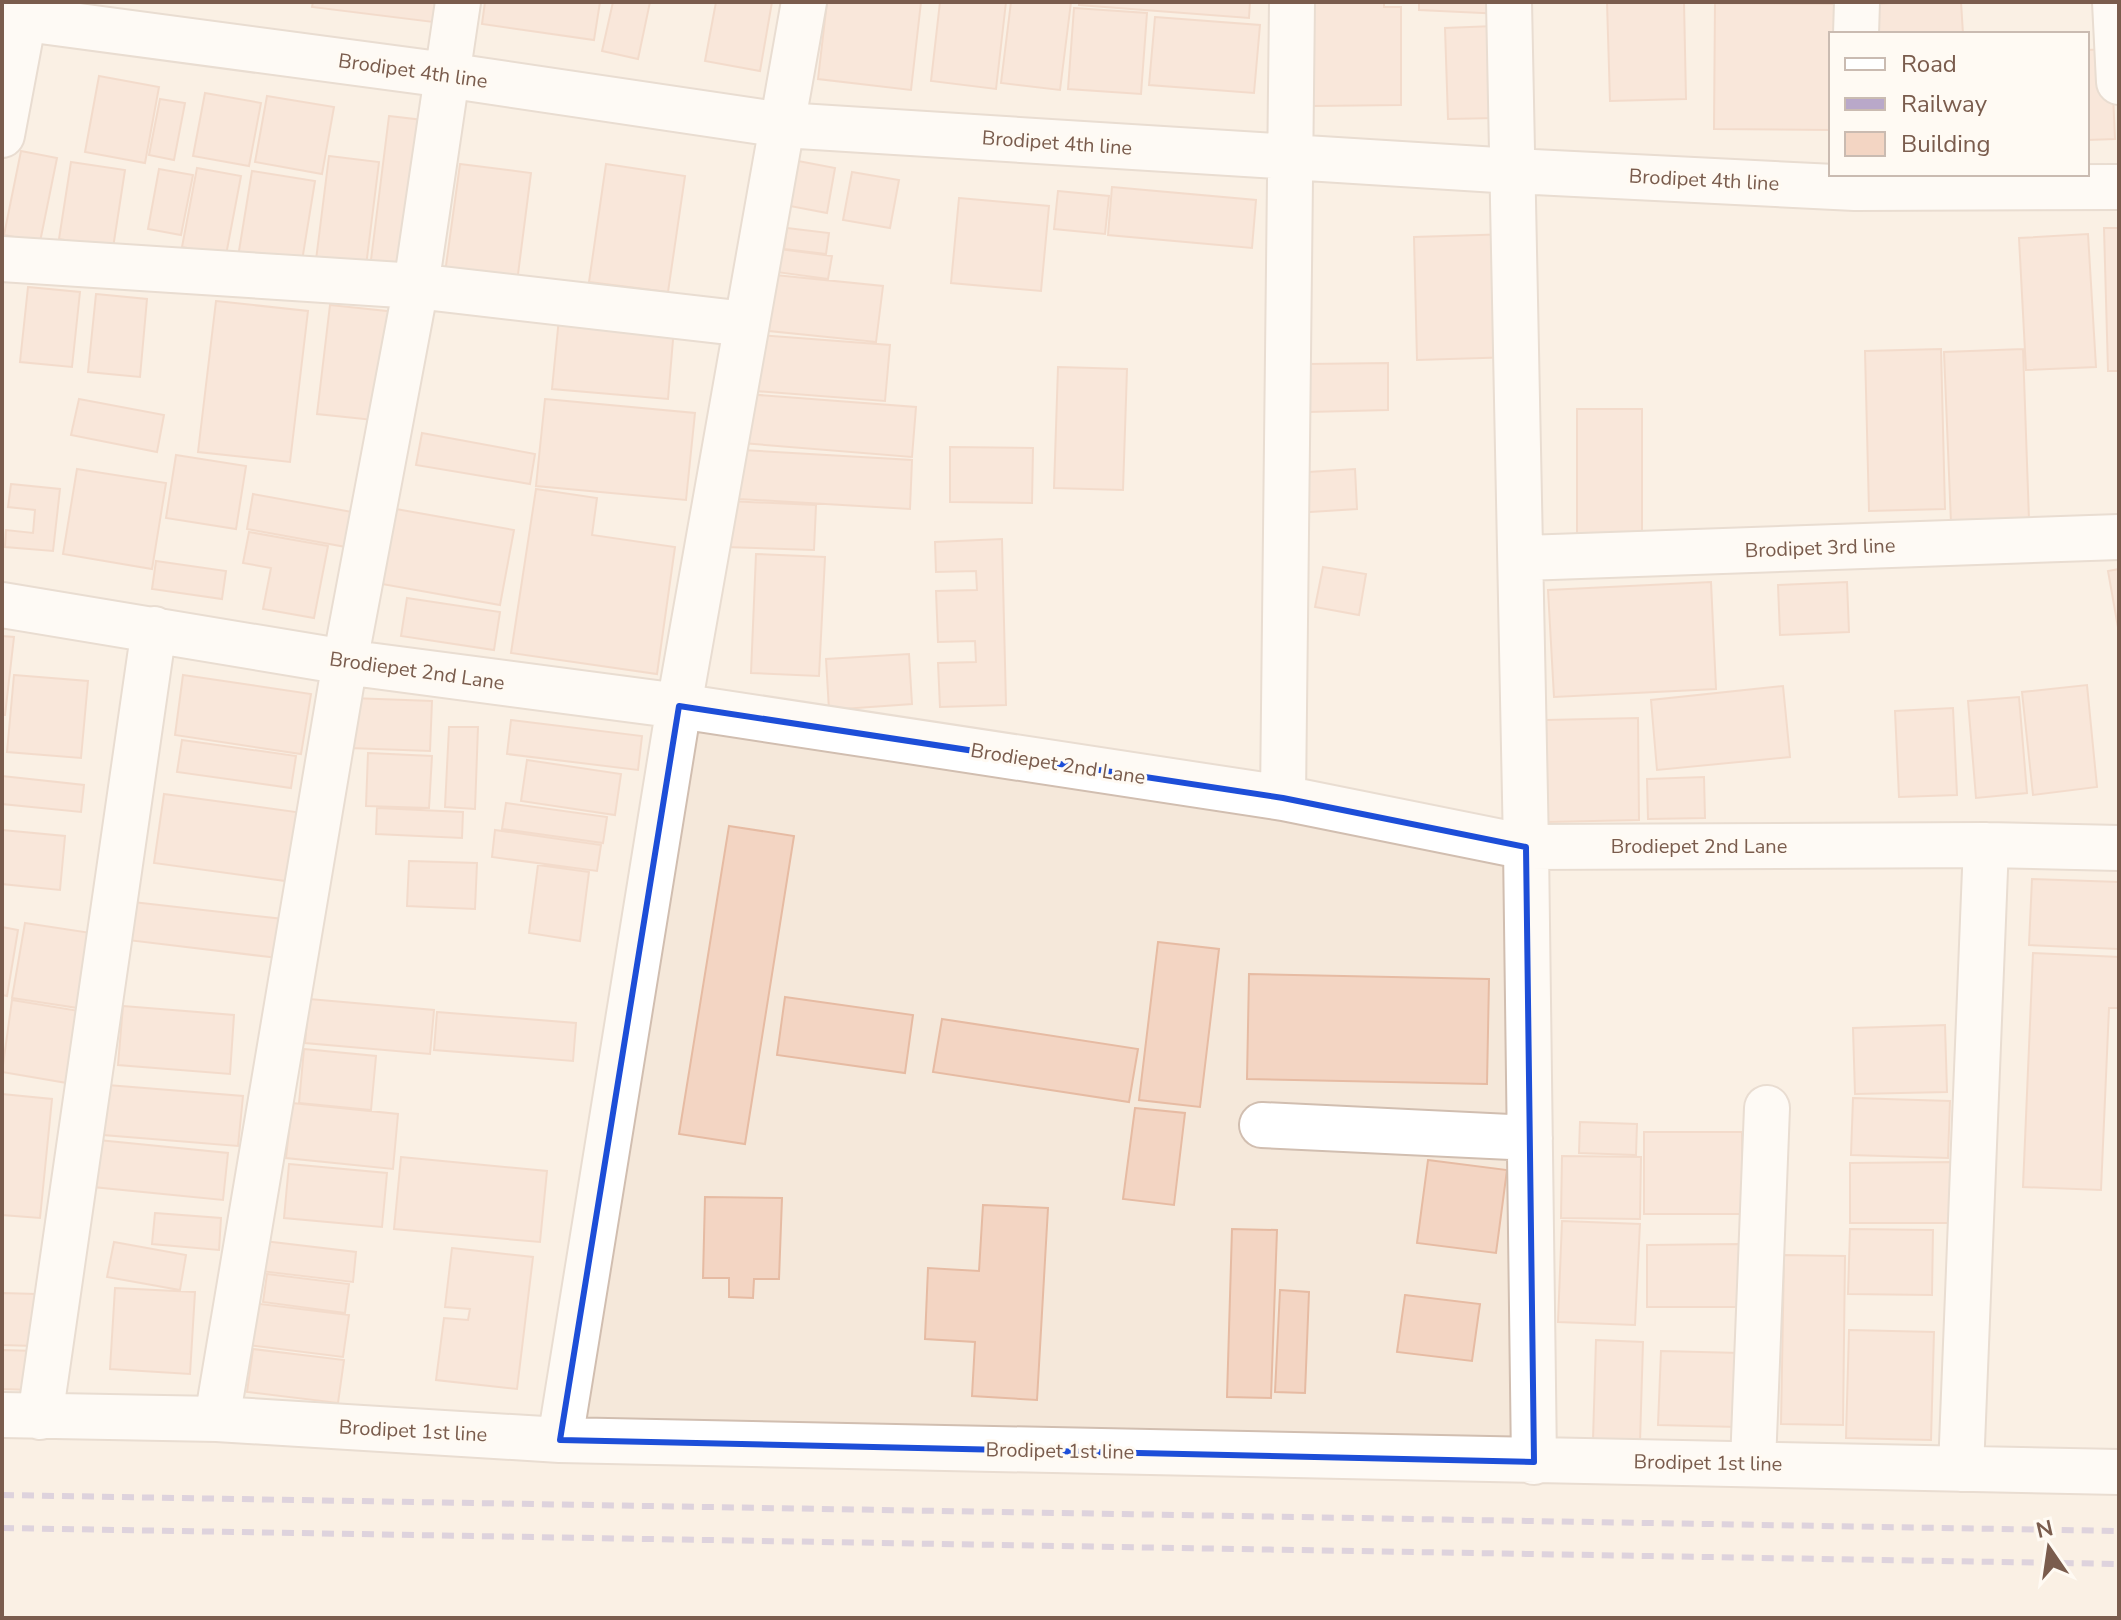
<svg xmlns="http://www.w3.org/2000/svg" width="2121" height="1620" viewBox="0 0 2121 1620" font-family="'Nunito Sans',sans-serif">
<rect width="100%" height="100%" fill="#fdf6ec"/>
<path fill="#f5e8da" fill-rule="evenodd" d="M2 2H2119V1618H2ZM1831 34H2087V174H1831Z"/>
<path fill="#f3d5c3" stroke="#e6bba3" stroke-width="2" d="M313 2H436L433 22 312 7Z
M485 2H600L594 40 482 24Z
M613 2H650L638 59 602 51Z
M716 2H772L760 71 705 61Z
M827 2H921L911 90 818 79Z
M940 2H1006L996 89 931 81Z
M1011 2H1071L1060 90 1001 83Z
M1079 2H1250L1249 18 1079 5Z
M1313 2H1384V7H1401V105L1313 106Z
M1419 2H1503V14L1419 10Z
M1607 2H1684L1686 99 1610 101Z
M1904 2H1961L1963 34H1877L1876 4Z
M1715 3 1838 4 1837 34H1831V130L1714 129Z
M1074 8 1147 13 1141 94 1068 89Z
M1155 17 1260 25 1254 93 1149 85Z
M1494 26 1497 118 1448 119 1445 28Z
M2111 49 2115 139 2087 140V50Z
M99 76 159 87 145 163 85 152Z
M205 93 261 103 249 166 193 156Z
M267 96 334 107 322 174 255 162Z
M160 99 185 103 174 160 149 155Z
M389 116 423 120 404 272 370 268Z
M21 151 57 158 40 242 4 235Z
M329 156 379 162 366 266 316 260Z
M798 161 835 168 827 213 790 206Z
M71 162 125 170 113 248 59 239Z
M460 164 531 173 517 282 445 273Z
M606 164 685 176 668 292 589 282Z
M197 168 241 176 226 255 182 247Z
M159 169 193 175 181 235 148 229Z
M252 171 315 181 301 267 238 257Z
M852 172 899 180 890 228 843 220Z
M1112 187 1256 200 1252 248 1108 235Z
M1058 191 1109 196 1105 234 1054 229Z
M959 198 1049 206 1041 291 951 283Z
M787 228 829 233 826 254 784 249Z
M2104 228H2119V371H2108Z
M1511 234 1515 357 1417 360 1414 237Z
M2088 234 2096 367 2026 370 2019 238Z
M772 248 832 256 828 279 769 271Z
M775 275 883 286 876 342 769 331Z
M28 287 80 292 72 367 20 362Z
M96 294 147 299 140 377 88 372Z
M216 301 308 311 290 462 198 452Z
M330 305 396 312 383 421 317 414Z
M559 318 674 328 668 399 552 389Z
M760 335 890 345 885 401 755 391Z
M1941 349 1945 509 1869 511 1865 351Z
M2023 349 2029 520 1951 523 1944 352Z
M1388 363V410L1309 412 1308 364Z
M1058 367 1127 369 1123 490 1054 488Z
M746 394 916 407 912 457 742 443Z
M79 399 164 415 157 452 71 435Z
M545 399 695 413 686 500 536 486Z
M1577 409H1642V535H1577Z
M422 433 535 454 530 484 416 465Z
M950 447 1033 448 1032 503 950 502Z
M742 450 912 460 910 509 739 499Z
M176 455 246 466 236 529 166 518Z
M77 469 166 483 152 569 63 554Z
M1355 469 1357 509 1295 513 1293 473Z
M11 484 60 489 53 551 5 547 6 530 33 533 35 510 8 507Z
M536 489 597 498 592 535 675 547 657 674 511 653Z
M253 494 352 512 346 547 247 529Z
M728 501 816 505 814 550 725 547Z
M396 509 514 530 500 605 382 584Z
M249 532 328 546 314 618 263 609 271 568 243 563Z
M1002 539 1006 705 940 707 938 663 976 662 975 641 938 642 936 591 977 590 976 571 936 572 935 542Z
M756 554 825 557 819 676 751 673Z
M156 561 226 571 222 599 152 589Z
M1323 567 1366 574 1359 615 1315 607Z
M2119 569V633L2108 571Z
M1711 582 1716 689 1554 697 1548 590Z
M1847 582 1849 632 1780 635 1778 585Z
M407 598 500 612 494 650 401 636Z
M2 636 14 637 5 715H2Z
M909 654 912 704 829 710 826 659Z
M14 675 88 681 81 758 7 752Z
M183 675 311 694 301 754 175 735Z
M2087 685 2097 787 2033 795 2022 692Z
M1783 686 1790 757 1657 770 1651 700Z
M2019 697 2027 793 1976 798 1968 701Z
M351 698 432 701 430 751 349 748Z
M1953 708 1957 795 1899 797 1895 711Z
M1638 718 1639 820 1548 822 1546 720Z
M511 720 642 736 638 770 507 754Z
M449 727H478L475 809 445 807Z
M182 740 296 756 291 788 177 772Z
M368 753 432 756 429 808 366 806Z
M527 760 621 774 615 815 521 801Z
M2 776 84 785 81 812 2 804Z
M1704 777 1705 818 1648 819 1647 779Z
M164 794 303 813 293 882 154 863Z
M506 803 607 817 603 843 502 829Z
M377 808 463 812 462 838 376 834Z
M729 826 794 836 745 1144 679 1134Z
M2 830 65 836 60 890 2 884Z
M495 830 601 845 597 871 492 857Z
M409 861 477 863 475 909 407 906Z
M538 865 589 872 580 941 529 933Z
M2032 879 2119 882 2118 949 2029 945Z
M124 901 283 919 278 958 119 939Z
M25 923 91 933 78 1008 12 998Z
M2 927 18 930 7 996 2 995Z
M1158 942 1219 949 1200 1107 1139 1100Z
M2033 953 2119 957V1008H2109L2101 1190 2023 1187Z
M1249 974 1489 979 1487 1084 1247 1079Z
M785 997 913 1015 905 1073 777 1055Z
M309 999 434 1010 430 1054 305 1043Z
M12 1000 79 1011 67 1083 2 1072Z
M123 1006 234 1015 230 1074 118 1065Z
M437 1012 576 1023 573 1061 434 1050Z
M942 1019 1138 1049 1129 1102 933 1072Z
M1945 1025 1947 1092 1855 1094 1853 1028Z
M304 1049 376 1056 371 1110 299 1103Z
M95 1084 243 1096 238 1146 91 1134Z
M2 1094 52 1099 40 1218 2 1215Z
M1853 1098 1950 1101 1948 1158 1851 1155Z
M292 1103 398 1114 393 1169 286 1158Z
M1135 1108 1185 1113 1174 1205 1123 1199Z
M1580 1122 1637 1124 1636 1155 1579 1153Z
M1644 1132H1742V1214H1644Z
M98 1140 228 1153 223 1200 93 1187Z
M1562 1156 1641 1157 1640 1219 1561 1218Z
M401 1157 547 1171 540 1242 394 1229Z
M1428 1160 1507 1170 1496 1253 1417 1243Z
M1955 1162 1956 1223H1850V1163Z
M289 1164 387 1173 382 1227 284 1218Z
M705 1197 782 1198 779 1279H754L753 1298 729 1297V1278H703Z
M983 1205 1048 1208 1037 1400 972 1396 975 1342 925 1339 928 1268 979 1271Z
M155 1213 221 1218 219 1250 152 1244Z
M1562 1221 1640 1224 1635 1325 1558 1322Z
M1232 1229 1277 1230 1271 1398 1227 1397Z
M1850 1229 1933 1230 1932 1295 1848 1294Z
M264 1241 356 1252 353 1282 260 1271Z
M114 1242 186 1255 180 1290 107 1277Z
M1740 1244V1307H1647V1245Z
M452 1248 533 1257 517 1389 436 1380 444 1318 468 1320 470 1309 445 1307Z
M1784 1255 1845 1256 1843 1425 1781 1424Z
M267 1274 349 1284 345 1313 263 1302Z
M115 1288 195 1292 190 1374 110 1369Z
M1280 1290 1309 1292 1305 1393 1275 1392Z
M2 1293 36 1294 33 1346 2 1345Z
M1405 1295 1480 1304 1472 1361 1397 1352Z
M252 1303 349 1315 343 1357 248 1345Z
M1849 1330 1934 1332 1931 1440 1846 1438Z
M1596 1340 1643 1342 1640 1442 1593 1440Z
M253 1349 344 1360 338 1403 247 1392Z
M2 1350 36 1351 34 1390 2 1389Z
M1661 1351 1740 1353 1738 1427 1658 1425Z"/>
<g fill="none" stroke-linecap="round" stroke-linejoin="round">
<g stroke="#d1beb0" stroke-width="48">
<path id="minor" d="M1509 2 1526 847 1534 1462
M2115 2 2119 82
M2 13 26 19 446 75 783 125 1513 171 1855 188 2119 187
M1856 34 1857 2
M2 135 27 2
M2 259 416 286 746 324
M1521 558 2119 537
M2 605 345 662 679 706 1283 798 1526 847 1986 845 2119 848
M1283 798 1292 2
M1262 1125 1530 1138
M2 1415 217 1419 560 1440 2119 1472
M40 1417 154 629
M217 1419 345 662 416 286 458 2
M560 1440 679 706 804 2
M1753 1463 1767 1108
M1961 1469 1986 845"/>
</g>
<use href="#minor" stroke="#fff" stroke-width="44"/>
<path stroke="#b9a8c9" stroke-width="6" stroke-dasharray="12 8" stroke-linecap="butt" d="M2 1495 2119 1531
M2 1528 2119 1564"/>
</g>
<path d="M0 0H2121V1620H0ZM679 706 1283 798 1526 847 1534 1462 560 1440Z" fill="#fdf6ec" fill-opacity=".55" fill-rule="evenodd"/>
<path fill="none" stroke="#1d4ed8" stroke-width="6" stroke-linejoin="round" d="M679 706 1283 798 1526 847 1534 1462 560 1440Z"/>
<g text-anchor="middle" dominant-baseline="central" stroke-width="6" stroke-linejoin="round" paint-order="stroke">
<g font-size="20" fill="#7a5c4d" stroke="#fffaf3">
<text transform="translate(413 71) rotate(8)">Brodipet 4th line</text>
<text transform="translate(1057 143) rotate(4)">Brodipet 4th line</text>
<text transform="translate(1704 180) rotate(3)">Brodipet 4th line</text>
<text transform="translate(1820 548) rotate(-2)">Brodipet 3rd line</text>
<text transform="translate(417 671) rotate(8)">Brodiepet 2nd Lane</text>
<text transform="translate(1058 764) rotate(9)">Brodiepet 2nd Lane</text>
<text x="1699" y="846">Brodiepet 2nd Lane</text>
<text transform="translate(413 1431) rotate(3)">Brodipet 1st line</text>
<text transform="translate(1060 1451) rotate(1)">Brodipet 1st line</text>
<text transform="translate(1708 1463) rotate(1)">Brodipet 1st line</text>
</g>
</g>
<rect width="2121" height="1620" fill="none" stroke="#7a5c4d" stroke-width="8"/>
<rect x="1829" y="32" width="260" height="144" fill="#fffaf3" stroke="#cabbb1" stroke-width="2"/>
<rect x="1845" y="58" width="40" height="12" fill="#ffffff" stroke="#cabbb1" stroke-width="2"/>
<text x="1901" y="72" font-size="24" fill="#7a5c4d">Road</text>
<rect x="1845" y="98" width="40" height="12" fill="#b9a8c9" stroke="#cabbb1" stroke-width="2"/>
<text x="1901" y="112" font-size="24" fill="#7a5c4d">Railway</text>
<rect x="1845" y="132" width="40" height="24" fill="#f3d5c3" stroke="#cabbb1" stroke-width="2"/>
<text x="1901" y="152" font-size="24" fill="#7a5c4d">Building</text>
<g transform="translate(2049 1548) rotate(347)" stroke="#fffaf3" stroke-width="6" paint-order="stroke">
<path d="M0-6L14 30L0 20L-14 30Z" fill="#7a5c4d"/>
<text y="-12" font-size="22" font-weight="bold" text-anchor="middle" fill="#7a5c4d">N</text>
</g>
</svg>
